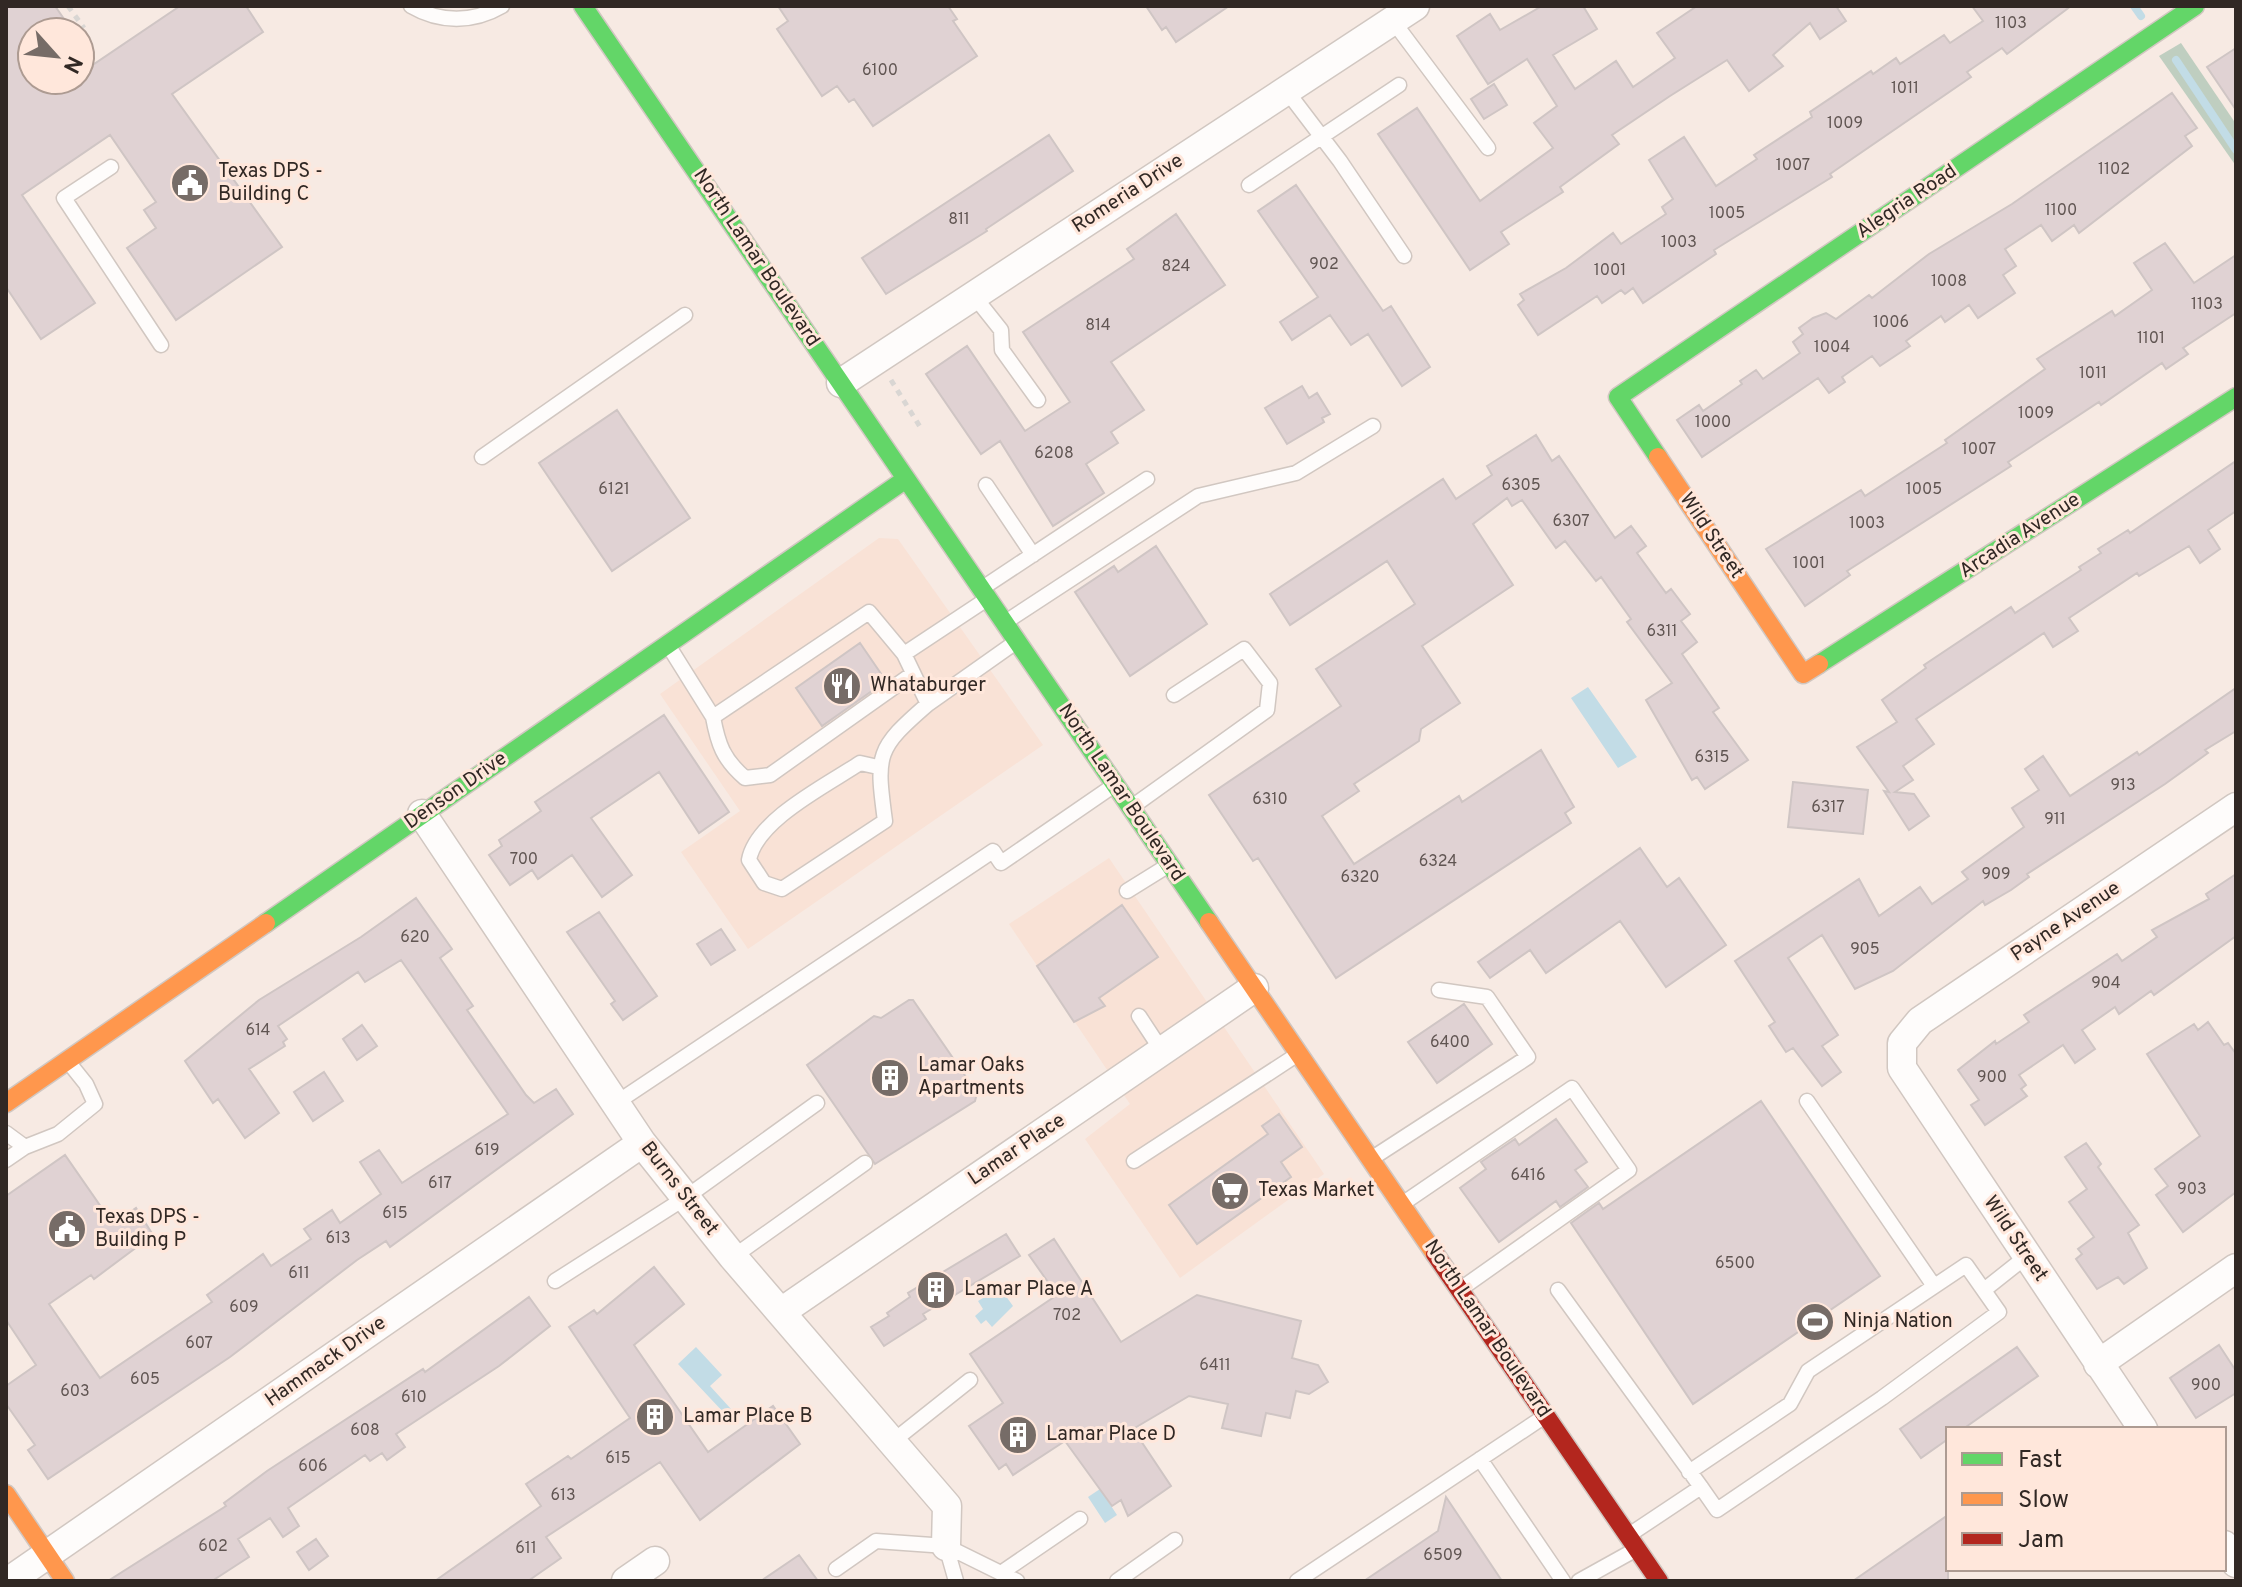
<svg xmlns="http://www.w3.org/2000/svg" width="2242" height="1587" viewBox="0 0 2242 1587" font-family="Overpass,sans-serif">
<rect width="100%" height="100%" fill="#f7eae3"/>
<path fill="#f9e2d6" d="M879 538 898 539 1043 745 748 949 681 852 740 811 660 694Z
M1109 858 1324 1174 1180 1278 1085 1139 1130 1104 1009 924Z"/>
<path fill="#bfcec0" d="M2181 43 2236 124V166L2159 56Z"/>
<path fill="#c2dce6" d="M1588 687 1637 757 1618 768 1571 698Z
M1000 1288 1013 1306 992 1327 986 1320 981 1324 975 1316 983 1309 978 1301Z
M696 1347 722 1375 710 1386 731 1409 725 1414 678 1364Z
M1100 1489 1117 1515 1105 1523 1088 1497Z"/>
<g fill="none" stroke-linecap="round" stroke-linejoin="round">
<path stroke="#c2dce6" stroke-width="8" d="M2134 6 2141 16
M2176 60 2236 150"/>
</g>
<path fill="#e0d2d3" stroke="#cfc5c4" stroke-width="2" d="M6 6H55L73 32H32V80H80V43L94 64 180 6H246L263 32 172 94 282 247 176 320 127 248 156 228 144 210 156 202 110 135 22 195 95 303 41 339 6 287Z
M778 6H948L957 19 953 21 977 56 873 126 854 99 849 102 837 86 822 96 777 29 788 21Z
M1146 6H1229L1176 42 1166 27 1162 30Z
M1542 6H1583L1597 29 1553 55 1575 89 1616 61 1633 87 1675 58 1657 33 1697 6H1836L1846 21 1820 39 1810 23 1773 55 1783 66 1749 91 1727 60 1670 96 1612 135 1619 144 1560 187 1563 192 1501 232 1509 244 1470 270 1378 134 1417 108 1480 201 1553 148 1534 123 1557 106 1527 59 1488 84 1457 36 1490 14 1500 30Z
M1972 6H2071L2007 54 2002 48 1967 72 1971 77 1830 174 1832 177 1714 250 1716 254 1643 303 1633 288 1625 294 1621 290 1602 303 1597 296 1538 335 1518 305 1524 300 1520 294 1566 268 1613 233 1621 244 1666 214 1662 207 1673 199 1649 160 1684 137 1716 186 1757 159 1754 155 1812 117 1810 112 1871 71 1873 74 1896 58 1900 64 1944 35 1950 43 1983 21Z
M2236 48V110L2207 67Z
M1494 84 1507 105 1484 119 1471 99Z
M2172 93 2197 128 2185 136 2192 146 2079 233 2074 225 2052 241 2041 225 2005 249 2016 266 2003 275 2015 293 1978 318 1969 305 1945 322 1941 316 1906 341 1910 346 1880 366 1872 356 1842 377 1845 382 1829 393 1818 378 1702 457 1677 420 1699 405 1703 411 1742 384 1740 381 1756 370 1763 379 1800 353 1793 342 1803 334 1799 328 1813 318 1826 313 1836 319 1869 295 1872 298 1929 254 2012 204Z
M1049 135 1073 171 986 229 987 231 886 294 862 258Z
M1296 185 1383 311 1391 306 1430 367 1402 386 1368 334 1351 345 1330 315 1292 340 1280 322 1318 297 1258 211Z
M1176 214 1225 285 1111 362 1144 410 1111 432 1118 443 1086 464 1104 493 1053 526 1000 441 981 454 926 374 967 346 1025 431 1070 402 1023 332 1134 259 1127 249Z
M2165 243 2194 283 2236 255V313L2183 348 2188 354 2166 369 2162 363 2101 405 2099 402 2008 462 2011 466 1847 571 1850 575 1805 606 1766 549 1861 490 1865 496 1947 443 1945 440 2045 369 2037 359 2112 311 2115 316 2152 290 2134 263Z
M1302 386 1309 398 1317 393 1330 414 1322 418 1324 422 1287 444 1265 408Z
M617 410 690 518 612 571 539 463Z
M1536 435 1552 461 1559 456 1615 538 1631 526 1646 546 1637 553 1666 593 1671 589 1690 614 1681 621 1697 642 1682 654 1719 708 1713 712 1748 760 1705 789 1697 777 1692 780 1646 700 1672 683 1627 622 1631 619 1601 577 1596 581 1565 541 1556 548 1522 500 1512 506 1507 498 1473 524 1513 585 1422 646 1460 703 1421 729 1419 741 1354 784 1359 791 1322 816 1354 864 1459 796 1462 802 1541 750 1574 807 1565 813 1571 823 1336 978 1258 858 1253 861 1209 795 1341 706 1316 669 1415 604 1387 561 1290 625 1270 594 1443 479 1456 499 1492 475 1487 466Z
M2236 461V511L2208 530 2220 549 2200 563 2189 546 2139 576 2137 573 2069 618 2078 631 2053 647 2044 633 1916 719 1934 744 1903 766 1913 780 1895 792 1914 794 1929 816 1909 830 1884 791 1889 792 1857 747 1897 722 1882 700 1926 668 1924 665 2011 607 2015 613 2081 570 2079 567 2101 553 2098 549 2128 530 2130 533Z
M1156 546 1207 624 1130 676 1075 592 1114 566 1118 572Z
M860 643 886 681 822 726 796 688Z
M2236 688V731L2205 750 2208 753 2165 784 2027 874 2029 877 2011 890 1985 905 1983 901 1893 971 1855 989 1822 935 1788 958 1838 1035 1822 1046 1841 1072 1822 1086 1793 1048 1786 1052 1769 1026 1775 1022 1735 961 1859 879 1879 916 1920 887 1932 904 1968 879 1962 872 2024 827 2012 808 2039 790 2025 769 2043 756 2070 796 2137 752 2139 755Z
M664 715 729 812 699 833 659 772 591 818 632 875 602 897 572 855 538 879 532 870 510 885 489 855 502 846 499 840 541 811 535 802Z
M1793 782 1868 790 1863 834 1788 827Z
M1640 848 1667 887 1679 878 1726 945 1666 987 1620 921 1546 973 1530 950 1490 978 1478 962Z
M2236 874V936L2154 995 2151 991 2119 1014 2115 1007 2082 1030 2095 1049 2075 1063 2063 1045 2019 1075 2026 1085 2021 1089 2027 1096 1985 1125 1971 1105 1979 1100 1958 1070 1995 1041 1996 1044 2029 1022 2024 1015 2117 954 2122 961 2157 937 2152 930 2209 899 2206 894Z
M416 898 452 949 440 958 473 1006 467 1010 526 1095 534 1103 556 1089 573 1114 390 1247 386 1241 357 1260 230 1357 48 1479 28 1450 35 1445 6 1404V1386L36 1365 6 1320V1196L65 1155 113 1224 136 1208 153 1235 94 1279 91 1275 49 1304 100 1378 212 1302 207 1295 263 1254 271 1266 311 1239 304 1229 332 1210 340 1223 381 1194 360 1162 379 1150 402 1183 508 1114 401 960 365 982 358 972 278 1026 287 1039 283 1042 285 1046 249 1069 279 1113 245 1138 218 1099 213 1103 185 1061 259 1000 361 937Z
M1122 905 1158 957 1099 998 1105 1006 1074 1022 1037 966Z
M599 912 657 996 623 1020 611 1004 615 1001 567 932Z
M721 929 735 950 711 965 697 944Z
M909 1000H913L977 1093 975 1101 875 1164 807 1065 874 1016 881 1018Z
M1464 1004 1492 1044 1437 1083 1408 1042Z
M2208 1022 2224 1045 2228 1043 2236 1054V1192L2183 1232 2156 1195 2168 1186 2155 1169 2200 1136 2147 1054 2194 1024 2198 1030Z
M362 1025 377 1046 357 1060 343 1039Z
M324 1072 343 1101 313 1121 294 1092Z
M1761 1101 1880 1276 1693 1404 1571 1223 1599 1203 1603 1209Z
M1279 1114 1302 1147 1281 1162 1291 1177 1197 1244 1169 1205 1268 1134 1262 1126Z
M1556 1119 1587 1162 1575 1170 1588 1187 1560 1207 1556 1201 1499 1242 1460 1188 1486 1169 1481 1162 1515 1139 1519 1145Z
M2086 1143 2101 1164 2098 1167 2139 1225 2128 1233 2147 1268 2124 1284 2118 1277 2097 1289 2076 1259 2082 1254 2078 1249 2094 1237 2069 1202 2087 1189 2065 1157Z
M1006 1234 1020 1256 923 1314 926 1319 884 1346 871 1327 889 1316 887 1313 910 1297 908 1293Z
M1054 1239 1121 1342 1197 1295 1301 1321 1292 1358 1318 1365 1328 1382 1309 1394 1296 1391 1290 1418 1266 1413 1261 1436 1222 1428 1228 1404 1189 1396 1133 1429 1171 1486 1128 1516 1121 1500 1112 1506 1065 1441 1013 1475 1006 1464 999 1469 969 1426 1003 1403 970 1354 1057 1295 1029 1255Z
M654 1267 684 1304 634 1345 708 1452 773 1406 800 1444 700 1520 660 1462 546 1537 561 1558 528 1581H435L541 1506 526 1484 568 1456 571 1459 630 1418 569 1327 594 1310 597 1314Z
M529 1297 550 1326 499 1366 396 1434 405 1447 387 1460 382 1453 370 1461 365 1455 288 1508 299 1526 283 1537 270 1518 238 1539 249 1557 212 1581H108L226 1506 224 1503 267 1471 423 1369 425 1372Z
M2219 1345 2236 1371V1393L2196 1418 2170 1378Z
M2017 1347 2038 1376 1963 1429H1948V1439L1921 1458 1900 1429Z
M1446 1497 1502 1581H1364L1438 1531Z
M1948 1515V1581H1853Z
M316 1539 328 1556 309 1570 297 1552Z
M799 1555 818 1581H761Z"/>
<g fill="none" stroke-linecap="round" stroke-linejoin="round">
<g stroke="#d1c7c1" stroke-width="17">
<path id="lane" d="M411 6C440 23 473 23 502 6
M1393 21 1488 148
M1286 90 1340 161 1404 256
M111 167 64 198 161 345
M1249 185 1399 85
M974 296 1001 330 1002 350 1038 400
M482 457 685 315
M986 485 1033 555
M984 587 1147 479
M1007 621 1198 496 1296 473 1373 426
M668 645 713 717 869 612 904 654 984 601
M904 654 928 704 1013 644
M713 717C718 744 723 759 745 778L770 775 911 675
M878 767 860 763C827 785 756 820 749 860L764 883 782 889 885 821C876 754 876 749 928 704
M1136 804 1267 710 1270 683 1244 649 1174 695
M1127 891 1164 868
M1139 1016 1162 1051
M1807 1101 1934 1286
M616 1103 993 851 1001 863 1113 786
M6 1133 25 1147 58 1134 95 1104 86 1084 70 1064
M1374 1157 1528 1057 1487 997 1439 990
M6 1160 25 1147
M1134 1161 1295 1056
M1405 1202 1572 1088 1629 1170 1462 1288
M733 1257 865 1163
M555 1281 685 1198 817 1103
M1558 1290 1701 1487 1717 1510 1882 1398 1999 1312 1966 1265 1808 1371 1790 1404 1689 1472
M1984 1290 2027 1256
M892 1442 970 1380
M1480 1459 1563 1581
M1632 1533 1701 1487
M946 1546 956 1581
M836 1569 876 1541 946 1546 1017 1581
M1001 1573 1080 1519
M1117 1581 1175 1540
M1297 1581 1542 1418
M1579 1581 1633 1551"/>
</g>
<g stroke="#d1c7c1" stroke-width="31">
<path id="street" d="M841 383 1415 6
M422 814 642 1143 733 1257 947 1506 946 1546
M781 1312 1254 988
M2098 1364 2236 1268
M2143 1429 1902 1068V1043L1920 1021 2236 807
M2224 1545 2236 1563
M9 1581 642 1143
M626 1581 655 1561"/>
</g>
<g stroke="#d1c7c1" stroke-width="21">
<path id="fast" d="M583 6 1209 922
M1658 457 1618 397 2195 6
M1819 664 2236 397
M266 923 906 479"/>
</g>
<g stroke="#d1c7c1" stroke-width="21">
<path id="slow" d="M1658 457 1803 674 1819 664
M1209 922 1435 1254
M6 1103 266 923
M6 1494 65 1581"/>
</g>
<g stroke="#d1c7c1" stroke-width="21">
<path id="jam" d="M1435 1254 1659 1581"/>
</g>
<path stroke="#d9d6d3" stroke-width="5" stroke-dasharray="6 6" stroke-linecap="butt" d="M68 6 84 28
M891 380 922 430"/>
<use href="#lane" stroke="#fefcfb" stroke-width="14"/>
<use href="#street" stroke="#fefcfb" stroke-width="28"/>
<use href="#fast" stroke="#63d668" stroke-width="18"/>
<use href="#slow" stroke="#ff974d" stroke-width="18"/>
<use href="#jam" stroke="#b3261e" stroke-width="18"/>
</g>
<defs>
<g id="civic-disc" transform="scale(2)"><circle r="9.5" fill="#766c67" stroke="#ffe7db"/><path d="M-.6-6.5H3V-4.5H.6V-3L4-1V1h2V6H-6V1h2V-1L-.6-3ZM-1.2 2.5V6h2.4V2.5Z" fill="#fff"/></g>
<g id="restaurant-disc" transform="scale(2)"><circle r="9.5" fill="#766c67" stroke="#ffe7db"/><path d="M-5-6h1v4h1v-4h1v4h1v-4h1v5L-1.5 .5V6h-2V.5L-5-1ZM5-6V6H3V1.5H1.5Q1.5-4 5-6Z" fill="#fff"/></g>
<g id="building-disc" transform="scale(2)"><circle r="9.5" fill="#766c67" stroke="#ffe7db"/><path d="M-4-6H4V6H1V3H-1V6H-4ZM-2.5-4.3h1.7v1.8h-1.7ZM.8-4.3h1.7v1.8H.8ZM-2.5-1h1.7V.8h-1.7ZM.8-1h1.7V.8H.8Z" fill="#fff"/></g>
<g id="supermarket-disc" transform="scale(2)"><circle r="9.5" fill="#766c67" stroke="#ffe7db"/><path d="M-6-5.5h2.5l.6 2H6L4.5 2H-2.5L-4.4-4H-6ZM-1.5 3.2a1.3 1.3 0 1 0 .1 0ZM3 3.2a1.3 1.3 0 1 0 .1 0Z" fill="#fff"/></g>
<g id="stadium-disc" transform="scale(2)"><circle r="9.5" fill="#766c67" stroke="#ffe7db"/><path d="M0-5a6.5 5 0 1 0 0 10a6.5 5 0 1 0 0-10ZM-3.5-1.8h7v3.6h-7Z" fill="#fff"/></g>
</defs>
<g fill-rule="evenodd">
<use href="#civic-disc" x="190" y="183"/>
<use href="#restaurant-disc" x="842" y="686"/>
<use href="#building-disc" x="890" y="1078"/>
<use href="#supermarket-disc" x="1230" y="1191"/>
<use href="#civic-disc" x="67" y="1229"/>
<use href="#building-disc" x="936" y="1290"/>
<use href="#stadium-disc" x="1815" y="1322"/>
<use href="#building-disc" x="655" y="1417"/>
<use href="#building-disc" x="1018" y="1435"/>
</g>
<g text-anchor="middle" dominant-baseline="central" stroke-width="6" stroke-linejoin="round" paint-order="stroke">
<g font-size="16" fill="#605552">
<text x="2011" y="24">1103</text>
<text x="880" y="71">6100</text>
<text x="1905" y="89">1011</text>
<text x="1845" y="124">1009</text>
<text x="1793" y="166">1007</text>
<text x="2114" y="170">1102</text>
<text x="2061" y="211">1100</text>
<text x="1727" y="214">1005</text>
<text x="959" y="220">811</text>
<text x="1679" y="243">1003</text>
<text x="1324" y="265">902</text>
<text x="1176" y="267">824</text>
<text x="1610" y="271">1001</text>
<text x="1949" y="282">1008</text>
<text x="2207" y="305">1103</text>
<text x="1891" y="323">1006</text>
<text x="1098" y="326">814</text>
<text x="2151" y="339">1101</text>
<text x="1832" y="348">1004</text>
<text x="2093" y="374">1011</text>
<text x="2036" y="414">1009</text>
<text x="1713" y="423">1000</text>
<text x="1979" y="450">1007</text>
<text x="1054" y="454">6208</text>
<text x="1521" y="486">6305</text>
<text x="614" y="490">6121</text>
<text x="1924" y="490">1005</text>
<text x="1571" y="522">6307</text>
<text x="1867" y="524">1003</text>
<text x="1809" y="564">1001</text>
<text x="1662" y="632">6311</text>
<text x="1712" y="758">6315</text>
<text x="2123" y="786">913</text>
<text x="1270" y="800">6310</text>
<text x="1828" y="808">6317</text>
<text x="2055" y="820">911</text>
<text x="524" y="860">700</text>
<text x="1438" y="862">6324</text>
<text x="1996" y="875">909</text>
<text x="1360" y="878">6320</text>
<text x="415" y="938">620</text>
<text x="1865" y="950">905</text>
<text x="2106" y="984">904</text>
<text x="258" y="1031">614</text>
<text x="1450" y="1043">6400</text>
<text x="1992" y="1078">900</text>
<text x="487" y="1151">619</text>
<text x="1528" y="1176">6416</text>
<text x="440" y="1184">617</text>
<text x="2192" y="1190">903</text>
<text x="395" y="1214">615</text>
<text x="338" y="1239">613</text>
<text x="1735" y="1264">6500</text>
<text x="299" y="1274">611</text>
<text x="244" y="1308">609</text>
<text x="1067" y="1316">702</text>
<text x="199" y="1344">607</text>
<text x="1215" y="1366">6411</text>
<text x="145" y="1380">605</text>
<text x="2206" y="1386">900</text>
<text x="75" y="1392">603</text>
<text x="414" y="1398">610</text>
<text x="365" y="1431">608</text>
<text x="618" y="1459">615</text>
<text x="313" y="1467">606</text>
<text x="563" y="1496">613</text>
<text x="213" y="1547">602</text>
<text x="526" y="1549">611</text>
<text x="1443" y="1556">6509</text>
</g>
<g font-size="20" fill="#312824" stroke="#ffe7db" text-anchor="start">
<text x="218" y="172">Texas DPS -<tspan x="218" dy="23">Building C</tspan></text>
<text x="870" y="686">Whataburger</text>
<text x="918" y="1066">Lamar Oaks<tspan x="918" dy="23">Apartments</tspan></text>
<text x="1258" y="1191">Texas Market</text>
<text x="95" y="1218">Texas DPS -<tspan x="95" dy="23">Building P</tspan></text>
<text x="964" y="1290">Lamar Place A</text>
<text x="1843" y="1322">Ninja Nation</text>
<text x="683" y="1417">Lamar Place B</text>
<text x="1046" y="1435">Lamar Place D</text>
</g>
<g font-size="20" fill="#312824" stroke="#ffe7db">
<text transform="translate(1128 194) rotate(-33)">Romeria Drive</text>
<text transform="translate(1907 202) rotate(-34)">Alegria Road</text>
<text transform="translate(756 258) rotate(56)">North Lamar Boulevard</text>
<text transform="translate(1711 536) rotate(56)">Wild Street</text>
<text transform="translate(2020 536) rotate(-33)">Arcadia Avenue</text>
<text transform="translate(456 791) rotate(-35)">Denson Drive</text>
<text transform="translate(1121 793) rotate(56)">North Lamar Boulevard</text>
<text transform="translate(2066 922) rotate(-34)">Payne Avenue</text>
<text transform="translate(1017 1150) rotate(-34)">Lamar Place</text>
<text transform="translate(679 1189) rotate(52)">Burns Street</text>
<text transform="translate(2015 1239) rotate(56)">Wild Street</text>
<text transform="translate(1487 1329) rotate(56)">North Lamar Boulevard</text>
<text transform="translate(326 1362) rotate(-35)">Hammack Drive</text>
</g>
</g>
<rect width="2242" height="1587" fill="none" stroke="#312824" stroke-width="16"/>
<rect x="1946" y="1427" width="280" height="144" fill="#ffe7db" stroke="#ad9b92" stroke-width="2"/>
<rect x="1962" y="1453" width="40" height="12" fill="#63d668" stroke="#ad9b92" stroke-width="2"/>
<text x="2018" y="1467" font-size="24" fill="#312824">Fast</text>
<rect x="1962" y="1493" width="40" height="12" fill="#ff974d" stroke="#ad9b92" stroke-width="2"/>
<text x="2018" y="1507" font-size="24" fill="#312824">Slow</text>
<rect x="1962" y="1533" width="40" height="12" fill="#b3261e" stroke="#ad9b92" stroke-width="2"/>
<text x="2018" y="1547" font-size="24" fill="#312824">Jam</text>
<g transform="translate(56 56) rotate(117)"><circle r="38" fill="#ffe7db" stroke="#ad9b92" stroke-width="2"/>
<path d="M0-6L14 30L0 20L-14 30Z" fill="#766c67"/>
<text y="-12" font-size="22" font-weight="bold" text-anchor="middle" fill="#312824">N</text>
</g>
</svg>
